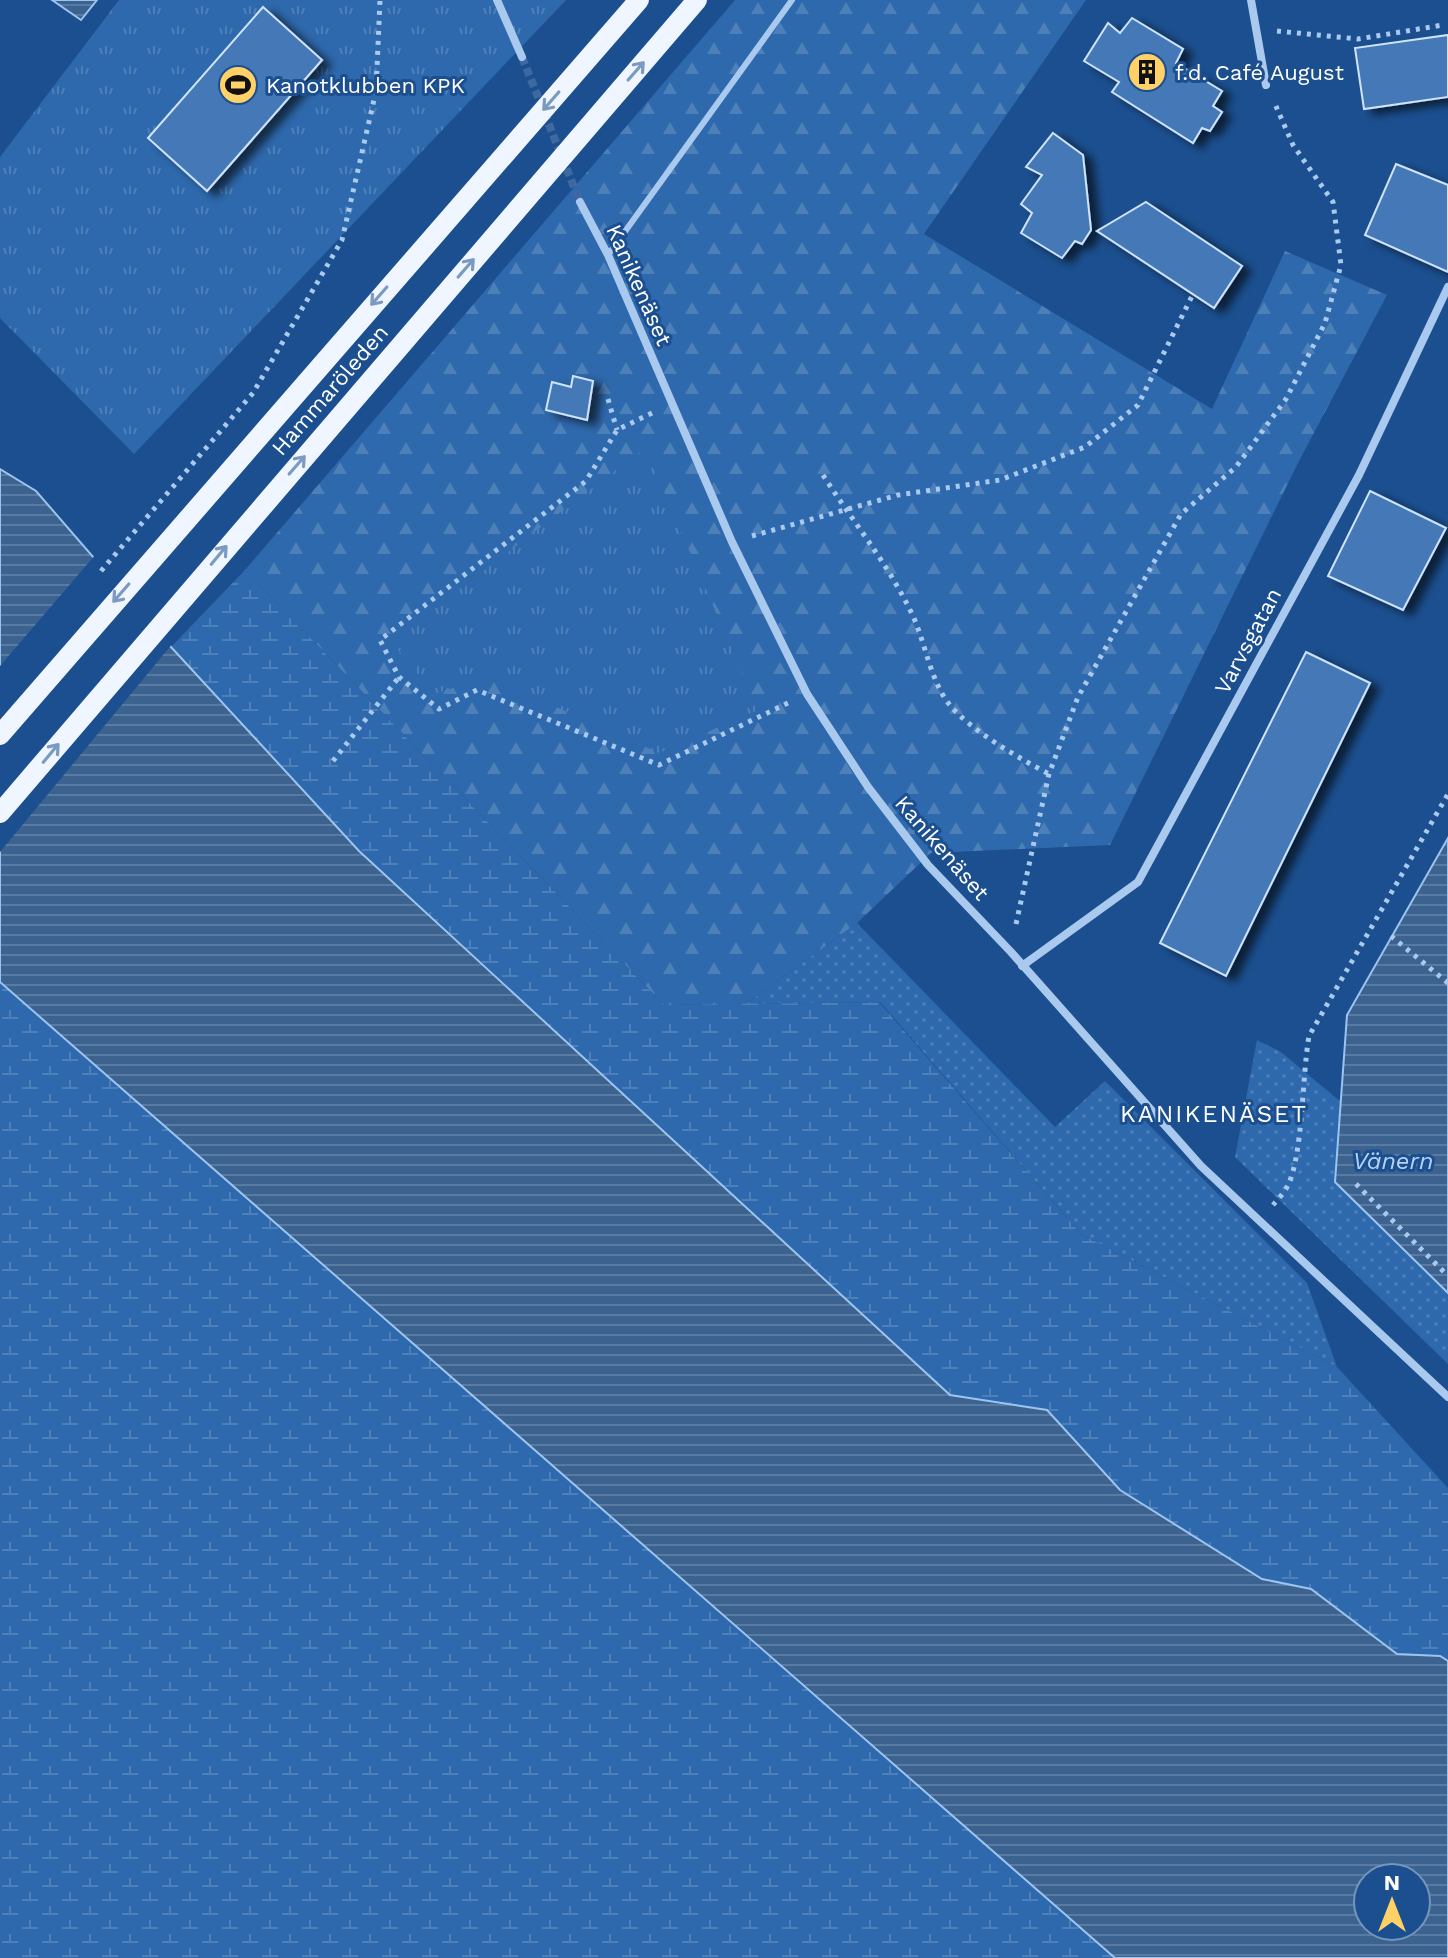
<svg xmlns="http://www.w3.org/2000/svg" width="1448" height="1958" viewBox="0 0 1448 1958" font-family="'Work Sans',sans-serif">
<defs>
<pattern id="grass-dots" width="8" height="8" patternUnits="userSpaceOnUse" patternTransform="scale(2)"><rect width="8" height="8" fill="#2e69ad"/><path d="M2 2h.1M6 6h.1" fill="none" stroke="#4d80b9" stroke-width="1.8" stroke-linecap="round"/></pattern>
<pattern id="forest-firs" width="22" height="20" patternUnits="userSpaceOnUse" patternTransform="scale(2)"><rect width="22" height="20" fill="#2e69ad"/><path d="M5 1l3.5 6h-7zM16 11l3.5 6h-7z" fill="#4d80b9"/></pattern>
<pattern id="wetland-marsh" width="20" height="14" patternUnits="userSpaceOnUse" patternTransform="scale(2)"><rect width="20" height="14" fill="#2e69ad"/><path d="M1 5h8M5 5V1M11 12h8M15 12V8" fill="none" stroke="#4d80b9"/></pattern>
<pattern id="park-tufts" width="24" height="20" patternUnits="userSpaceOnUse" patternTransform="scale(2)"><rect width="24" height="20" fill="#2e69ad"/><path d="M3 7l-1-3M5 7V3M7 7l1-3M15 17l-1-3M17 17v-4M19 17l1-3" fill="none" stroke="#4d80b9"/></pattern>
<pattern id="water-rules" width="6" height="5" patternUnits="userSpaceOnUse" patternTransform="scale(2)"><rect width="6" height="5" fill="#3c6290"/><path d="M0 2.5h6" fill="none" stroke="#597aa1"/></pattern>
<filter id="shadow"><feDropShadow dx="9" dy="5" stdDeviation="4" flood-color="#0009"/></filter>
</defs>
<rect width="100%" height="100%" fill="#1b4f8f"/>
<path fill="url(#grass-dots)" d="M857 923 1055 1127 1105 1081 1307 1283 1337 1367 1081 1234 880 1002 746 1004Z
M1257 1040 1281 1052 1341 1102 1335 1182 1448 1293V1364L1235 1157Z"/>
<path fill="url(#forest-firs)" d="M735 0H1086L924 234 1212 409 1285 251 1387 295 1299 461 1110 845 931 853 857 923 746 1004 664 1005 245 570Z"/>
<path fill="url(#wetland-marsh)" d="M245 570 664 1005 879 1002 1081 1234 1337 1367 1448 1488V1661L1440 1656 1397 1654 1312 1589 1262 1579 1119 1490 1047 1410 950 1395 359 851 171 647Z
M0 982 1115 1958H0Z"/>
<path fill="url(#park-tufts)" d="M119 0H566L134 454 0 318V157Z
M645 448 758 710 659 753 489 677 434 694 391 641Z"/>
<path fill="url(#water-rules)" stroke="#9cc4f0" stroke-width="2" fill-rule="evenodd" d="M52 0H97L81 20Z
M0 469 36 491 171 647 359 851 950 1395 1047 1410 1120 1490 1262 1579 1311 1589 1397 1654 1440 1656 1448 1661V1958H1115L0 982ZM1368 1878H1416V1926H1368Z
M1448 838V1293L1335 1182 1347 1015Z"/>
<path fill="#1b4f8f" d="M96 554 173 643 0 852V666Z"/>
<path fill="#4478b7" stroke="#cfe3fa" stroke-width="2" filter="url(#shadow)" d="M263 7 322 60 207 191 148 138Z
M1132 18 1183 49 1176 63 1222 91 1213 106 1222 112 1210 131 1202 128 1193 143 1112 92 1119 82 1084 61 1108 23 1120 33Z
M1448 35V97L1364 109 1355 48Z
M1053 133 1083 155 1091 230 1082 244 1075 241 1062 258 1021 233 1032 213 1021 204 1042 175 1026 167Z
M1396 164 1448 185V272L1365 235Z
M1146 202 1242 266 1214 308 1097 231Z
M573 376 593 381 587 420 546 410 552 382 571 387Z
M1370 491 1446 528 1403 610 1328 576Z
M1306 652 1370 683 1226 976 1160 943Z"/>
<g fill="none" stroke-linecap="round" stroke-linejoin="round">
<path stroke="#3d69a0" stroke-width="8" stroke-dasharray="8 4" stroke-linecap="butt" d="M522 57 580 202"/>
<path stroke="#a9c9ee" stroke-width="5" stroke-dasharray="4 6" stroke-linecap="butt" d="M1277 31 1358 39 1443 25
M608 399 617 430
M652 413 617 430 586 481 380 640 399 677 439 709 477 690 659 765 788 703
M823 475C853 522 887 562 912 614 925 641 930 680 949 704 971 731 1019 758 1049 774
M752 536 898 495 1000 480 1085 447 1138 405 1192 296
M101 571 253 393 342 240 376 91 380 0
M333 761 399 677
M1016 924 1049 774 1078 697 1181 514 1236 467 1286 399 1325 323 1341 265 1333 202 1293 145 1275 104
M1391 936 1448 983
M1356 1184 1448 1276
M1273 1205C1278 1199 1285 1192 1288 1185 1303 1154 1302 1076 1309 1036L1448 794"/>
<path stroke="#a9c9ee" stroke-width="6" d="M608 255 792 0"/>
<path stroke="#a9c9ee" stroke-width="8" d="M497 0 522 57
M1251 0 1266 85
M580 202 608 255 732 542 807 694 868 787 928 865 1011 952 1201 1166 1448 1397
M1022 966 1138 882 1359 475 1448 287"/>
<path stroke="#f0f6ff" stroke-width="20" d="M0 735 639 0
M0 813 697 0"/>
</g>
<defs><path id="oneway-shaft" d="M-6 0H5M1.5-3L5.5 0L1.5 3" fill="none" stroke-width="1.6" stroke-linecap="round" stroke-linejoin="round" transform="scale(2)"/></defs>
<g stroke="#7b9ac1">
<use href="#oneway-shaft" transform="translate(636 71) rotate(-49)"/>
<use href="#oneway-shaft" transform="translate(551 101) rotate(131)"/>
<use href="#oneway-shaft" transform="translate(466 268) rotate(-49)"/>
<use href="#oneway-shaft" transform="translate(379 296) rotate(131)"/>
<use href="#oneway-shaft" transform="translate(297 465) rotate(-49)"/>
<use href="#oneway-shaft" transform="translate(219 555) rotate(-50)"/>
<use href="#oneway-shaft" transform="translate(121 593) rotate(131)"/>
<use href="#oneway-shaft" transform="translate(51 753) rotate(-50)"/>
</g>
<defs>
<g id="building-disc" transform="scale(2)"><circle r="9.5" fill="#ffd166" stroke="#1b4f8f"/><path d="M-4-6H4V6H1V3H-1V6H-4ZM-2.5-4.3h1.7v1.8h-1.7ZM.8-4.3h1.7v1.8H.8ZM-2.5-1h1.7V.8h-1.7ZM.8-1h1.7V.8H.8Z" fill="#111"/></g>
<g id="stadium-disc" transform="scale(2)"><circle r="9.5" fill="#ffd166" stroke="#1b4f8f"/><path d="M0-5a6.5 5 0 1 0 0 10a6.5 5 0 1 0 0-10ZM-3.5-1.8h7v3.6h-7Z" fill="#111"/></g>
</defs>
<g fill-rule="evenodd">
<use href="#building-disc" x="1147" y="72"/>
<use href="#stadium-disc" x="238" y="85"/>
</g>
<g text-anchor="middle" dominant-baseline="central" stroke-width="6" stroke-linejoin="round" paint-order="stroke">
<g font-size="22" fill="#fff" stroke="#1b4f8f" text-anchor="start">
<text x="1175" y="72">f.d. Café August</text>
<text x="266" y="85">Kanotklubben KPK</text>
</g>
<g font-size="22" fill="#fff" stroke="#1b4f8f">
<text transform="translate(639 285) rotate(66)">Kanikenäset</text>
<text transform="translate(330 390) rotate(-49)">Hammaröleden</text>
<text transform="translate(1248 641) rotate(-62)">Varvsgatan</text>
<text transform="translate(942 848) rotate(49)">Kanikenäset</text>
</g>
<g font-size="24" letter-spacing="2" fill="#fff" stroke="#1b4f8f">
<text x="1214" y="1114">KANIKENÄSET</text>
</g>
<g font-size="24" font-style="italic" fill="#b5d3f5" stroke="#1b4f8f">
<text x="1393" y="1161">Vänern</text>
</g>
</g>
<g transform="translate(1392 1902)"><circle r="38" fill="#1b4f8f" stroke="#7695bc" stroke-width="2"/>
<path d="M0-6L14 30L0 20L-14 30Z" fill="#ffd166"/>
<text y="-12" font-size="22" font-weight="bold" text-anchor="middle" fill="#ffffff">N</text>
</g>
</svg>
